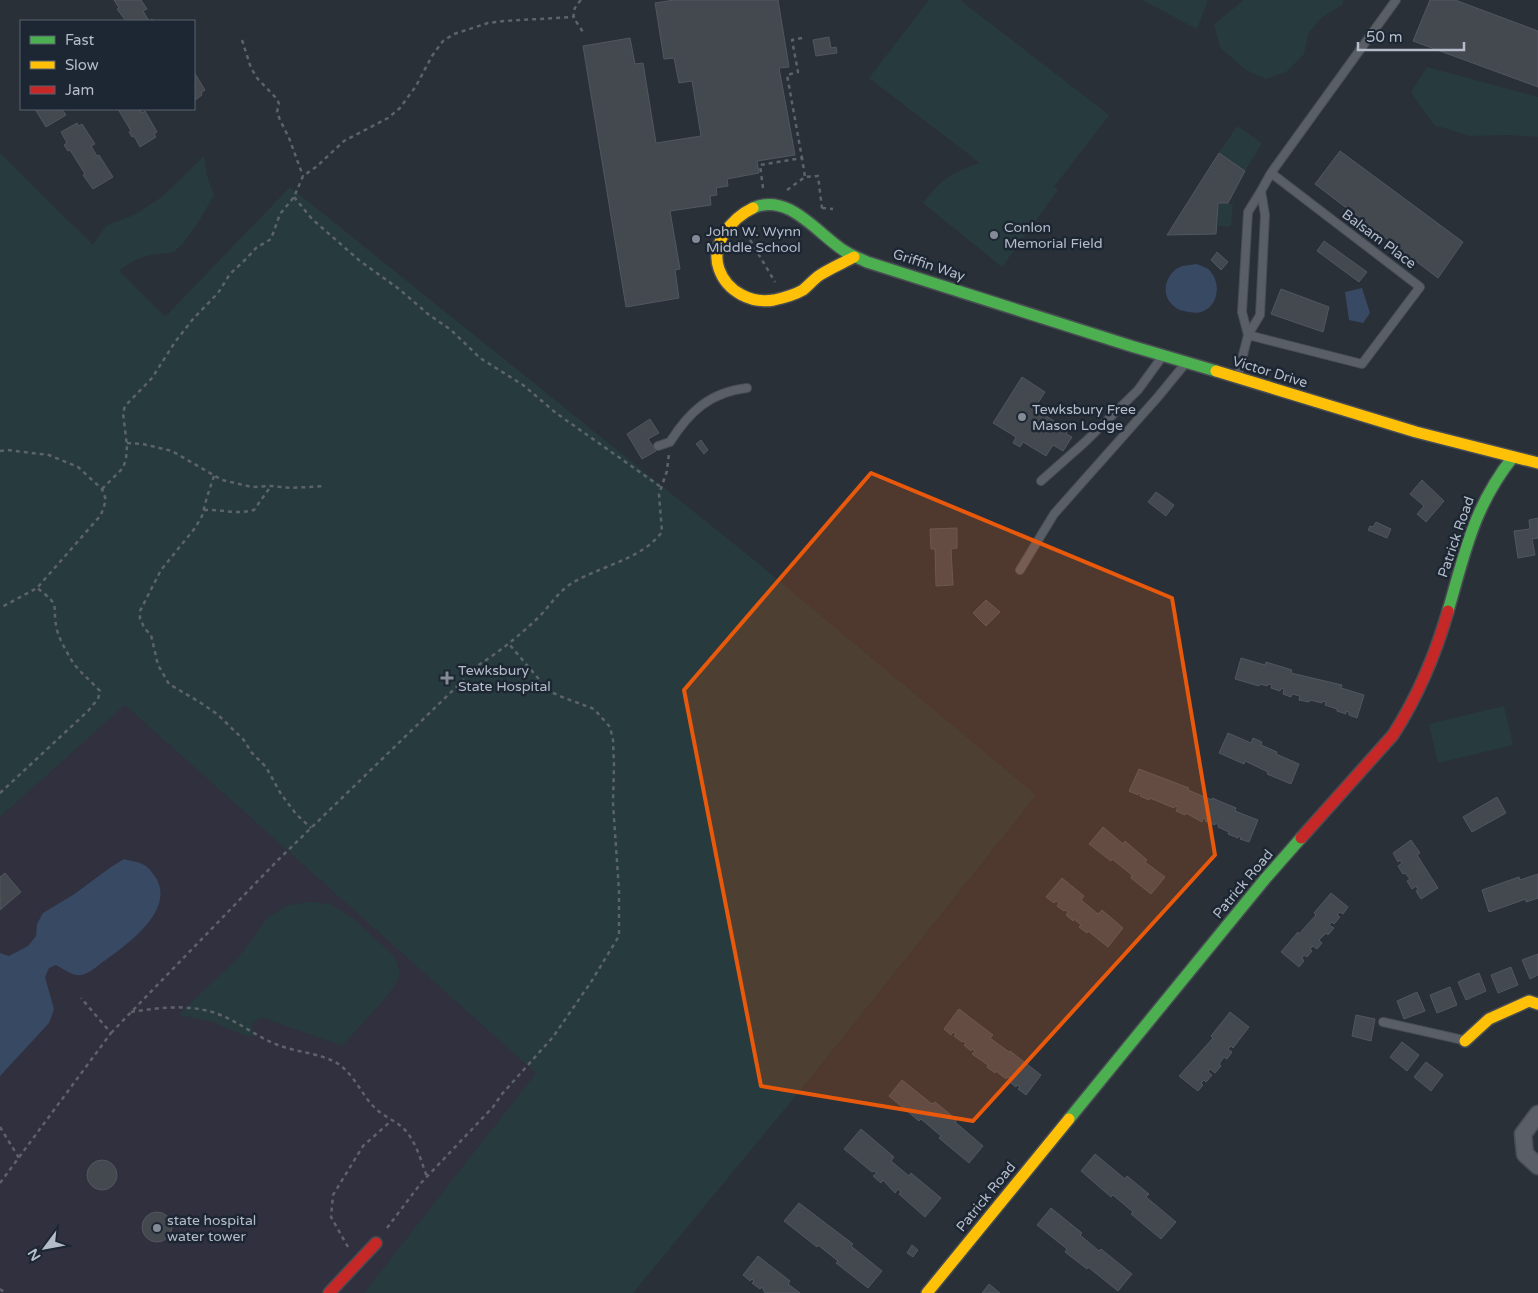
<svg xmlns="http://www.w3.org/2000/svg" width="1538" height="1293" viewBox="0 0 1538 1293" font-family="'Varela Round',sans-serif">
<rect width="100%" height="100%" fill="#2a3038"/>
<path fill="#31303e" d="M0 153 165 317 290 187 754 560 1036 795 820 1066 633 1293H0Z"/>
<path fill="#273a3e" d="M929 0H960L1109 115 1054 187 1058 190 1002 267 923 203C943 178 950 173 980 163L869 78Z
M1142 0H1208L1197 29Z
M1244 0H1344L1342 5 1320 19 1308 34 1304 54 1286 72 1266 79 1244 69 1220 47 1214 24Z
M1427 67 1538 97V137L1508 135 1470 136 1434 125 1411 92Z
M1237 126 1262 143 1245 171 1219 153Z
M0 153 93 245 106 226 134 215 162 197 204 156 207 176 214 195C207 208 185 246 173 252 169 254 162 253 158 254 142 256 131 261 119 271L165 317 290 187 754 560 1036 795 820 1066 633 1293H364L536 1073 125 705 0 817Z
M1218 203 1233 204 1231 226H1217Z
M1504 706 1513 745 1438 763 1429 724Z
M310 902 330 904 354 919 395 957 400 973 396 984 383 1001 342 1046 261 1017 252 1024 253 1036H246L210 1021 178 1015 238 958 268 917 288 905Z"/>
<path fill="#384963" d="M1197 264C1201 266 1205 267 1208 269 1226 285 1215 318 1189 312 1180 311 1174 308 1169 301 1161 289 1168 271 1182 266 1186 265 1193 265 1197 264Z
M1362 288 1370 313 1363 323 1349 320 1345 292Z
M124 859C131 861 140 862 146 866 150 869 153 874 156 878 175 910 129 943 107 959 99 964 87 977 77 975 70 974 62 968 56 965L49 968 45 977 54 1009 49 1023 0 1076V953L9 956 28 946 36 936 37 924 43 913 73 895 111 867Z"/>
<path fill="#444950" stroke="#52575f" d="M114 0H141L147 9 143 11 149 21 152 19 153 21H126L117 9 119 8Z
M674 0H778L789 67 779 68 795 155 757 161 759 173 727 179 728 186 716 188 717 195 710 196 711 205 670 211 680 269 675 270 679 298 626 307 583 46 630 38 635 64 643 63 656 143 701 136 692 81 679 83 674 58 664 59 655 3Z
M1430 0H1455L1538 31V87L1413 41Z
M829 37 831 48 836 47 837 53 816 56 813 40Z
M194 72 205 90 201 93 202 95 194 101Z
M35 109H62L66 115 46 127Z
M118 109H140L142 113 145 111 157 132 154 134 156 137 140 147 134 136 132 137 129 132 131 131Z
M77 123 79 126 82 124 95 144 91 146 97 156 99 155 113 177 93 189 83 175 85 174 70 150 68 151 64 145 67 143 61 132Z
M1340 151 1463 242 1438 278 1315 184Z
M1219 153 1245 171 1228 203H1218L1216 234 1167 235Z
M1324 241 1367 272 1359 282 1317 251Z
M1217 252 1228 262 1221 270 1211 260Z
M1281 289 1329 307 1323 332 1271 314Z
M1022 377 1045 392 1036 406 1042 409 1040 412 1068 430 1066 434 1072 437 1063 451 1053 445 1046 456 1023 442 1020 447 1013 443 1016 437 993 423Z
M650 419 659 433 648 439 656 451 642 459 627 434Z
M701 440 708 450 704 454 696 444Z
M1422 480 1444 501 1426 522 1417 514 1424 506 1410 494Z
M1156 492 1174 505 1166 516 1148 502Z
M1538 518V538L1532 539 1535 555 1518 558 1514 531 1530 529 1529 520Z
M1376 522 1391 529 1387 538 1368 530 1370 526 1373 527Z
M957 528V548L951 549 953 585 936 586 935 549H931L930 529Z
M986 600 1000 612 986 626 973 613Z
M1241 658 1265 665 1266 662 1292 670 1291 673 1342 685 1341 688 1364 695 1357 718 1349 715V712L1346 711V714L1337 711V709L1325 705 1326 702 1322 701V703L1310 700 1309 702 1299 700 1300 696 1292 694 1291 697 1283 694 1284 689 1281 688 1280 691 1271 688 1272 685 1268 684 1267 686 1260 684 1259 686 1235 679Z
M1228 733 1251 743 1253 738 1262 742 1261 745 1277 752 1276 754 1299 764 1291 784 1267 774 1268 772 1245 761 1244 764 1219 753Z
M1139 769 1189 788 1188 790 1212 800V798L1236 808 1235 811 1258 820 1249 842 1240 839 1241 837 1239 836 1238 838 1228 834 1229 832 1218 827 1219 825 1215 823V825L1205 821 1206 819 1203 818 1202 822 1186 813 1185 815 1176 811 1178 807 1175 806 1174 808 1150 798 1149 800 1140 796 1141 794 1139 793 1138 795 1129 791Z
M1497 797 1506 813 1472 832 1463 817Z
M1103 827 1123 844 1125 841 1147 860 1145 862 1165 877 1151 894 1131 878 1132 875 1112 859 1111 861 1089 844Z
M1411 840 1420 853 1417 855 1438 888 1421 899 1416 891 1418 890 1416 886 1412 889 1407 881 1410 879 1405 873 1403 874 1398 866 1402 863 1400 860 1398 862 1393 853Z
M5 873 21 892 0 910V877Z
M1538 874V898L1526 902V899L1489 912 1482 890 1519 877 1520 880Z
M1062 878 1084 896 1081 900 1098 914 1102 910 1123 928 1108 947 1088 931 1087 933 1079 927 1081 925 1074 919 1073 921 1066 915 1068 912 1065 910 1064 911 1057 906 1059 903 1056 901 1054 903 1046 897Z
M1331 893 1348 907 1343 914 1340 912 1337 915 1340 917 1334 924 1332 922 1329 925 1334 928 1328 935 1326 933 1319 940 1322 943 1317 949 1313 946 1310 949 1312 951 1307 957 1304 955 1302 958 1304 961 1299 967 1281 952 1298 932 1299 934 1316 915 1314 913Z
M1538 954V975L1530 979 1522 960Z
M1511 967 1518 985 1498 993 1491 975Z
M1479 973 1486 991 1466 1000 1458 982Z
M1450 987 1457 1005 1437 1013 1430 995Z
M1417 992 1425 1011 1404 1019 1397 1001Z
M959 1009 993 1035 990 1038 1009 1052 1010 1051 1041 1075 1026 1095 1018 1089 1020 1087 1017 1085 1016 1087 1008 1081 1010 1078 1007 1077 1006 1079 996 1071 995 1073 987 1067 988 1065 972 1054 975 1051 972 1049 971 1051 964 1045 966 1043 963 1041 962 1042 954 1036 956 1034 953 1032 951 1035 944 1029Z
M1230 1012 1249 1027 1233 1048 1231 1046 1228 1049 1232 1052 1227 1059 1224 1057 1219 1064 1221 1066 1215 1073 1210 1069 1208 1072 1212 1075 1206 1082 1204 1080 1201 1083 1203 1085 1198 1091 1179 1076 1213 1038 1211 1036Z
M1356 1015 1375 1019 1371 1041 1352 1036Z
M1402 1042 1419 1055 1407 1071 1390 1057Z
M1426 1062 1443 1075 1431 1091 1414 1077Z
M902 1080 932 1104 935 1102 957 1120 955 1122 983 1146 969 1163 939 1138 941 1136 921 1119 919 1121 889 1096Z
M861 1129 894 1157 891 1161 909 1176 911 1173 941 1198 925 1217 899 1194 901 1192 898 1189 895 1193 883 1180 881 1183 873 1176 877 1173 874 1171 872 1172 844 1149Z
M1095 1154 1125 1179 1127 1176 1149 1194 1146 1197 1176 1222 1161 1239 1131 1214 1133 1212 1113 1195 1111 1197 1081 1171Z
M87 1175a15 15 0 1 1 30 0a15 15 0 1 1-30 0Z
M799 1203 853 1244 851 1246 882 1271 868 1288 836 1263 838 1261 818 1245 817 1247 784 1221Z
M1051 1208 1082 1233 1080 1235 1099 1251 1101 1249 1132 1274 1118 1291 1088 1267 1087 1269 1065 1252 1067 1249 1037 1225Z
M142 1227a15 15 0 1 1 30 0a15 15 0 1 1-30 0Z
M912 1245 918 1250 913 1257 907 1253Z
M758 1256 790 1281 788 1284 800 1293H765L762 1287 760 1289 752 1283 754 1281 752 1279 750 1281 743 1275Z
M989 1284 1000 1293H982Z"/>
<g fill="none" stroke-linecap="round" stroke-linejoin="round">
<g stroke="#484c53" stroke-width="10">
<path id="lane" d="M1248 335 1362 364 1420 287 1271 173
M1248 335 1242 312 1248 212 1261 191 1271 173 1396 0
M1238 375 1248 335 1260 315 1265 215 1261 191
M658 446 670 442C689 412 710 392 747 388
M1041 481 1085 442 1138 390 1162 357
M1020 570 1054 514 1157 398 1185 364
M1383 1022 1463 1040"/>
</g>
<g stroke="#484c53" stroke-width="19">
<path id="street" d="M1538 1114 1523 1134 1525 1154 1538 1166"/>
</g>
<g stroke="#484c53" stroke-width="14">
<path id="fast" d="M753 208C788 192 817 233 843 250 850 255 859 258 867 262L1131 346 1216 371
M1448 611C1465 552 1474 506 1513 457
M1069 1119 1265 879 1301 838"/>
</g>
<g stroke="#484c53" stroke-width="14">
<path id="slow" d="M753 208C732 218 710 244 719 269 727 292 752 304 774 300 783 298 796 294 803 290 809 285 814 279 820 275 831 268 843 263 854 257
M1216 371 1416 432 1538 463
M1465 1041 1489 1019 1529 1001 1538 1004
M927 1293 1069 1119"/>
</g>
<g stroke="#484c53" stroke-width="14">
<path id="jam" d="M1301 838 1393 735C1418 696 1435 656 1448 611
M329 1293 376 1243"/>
</g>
<path stroke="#5d636a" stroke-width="2.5" stroke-dasharray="4 4" stroke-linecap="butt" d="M581 0C568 14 574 18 583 32
M802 38 792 40 798 72 787 75 802 158
M242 40 251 68 257 78 277 99 279 104 277 112 280 120 289 138 303 176
M763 188 760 165 802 158 805 177
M787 190 805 177 818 176 822 208 820 209
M294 197 312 219 360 261 399 289 428 314 451 330 480 358 523 385 556 413 661 487
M822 208 833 209
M746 233 775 282
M127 443 143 444 172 451 222 480 252 487 271 486 291 488 324 486
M0 451 7 450 49 455 78 467 102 489 106 500 101 515 37 588 0 608
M214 476 207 497 202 516 195 528 161 570 140 611V619L145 629 151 635 158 665 169 684 201 703 217 714 243 739 252 753 266 767 281 794 296 814 311 828
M102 489 123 468 126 459 127 446 123 413 125 406 152 378 175 342 193 319 218 293 230 274 247 258 256 248 271 239 280 214 294 197 303 176 316 167 344 141 388 118 400 108 416 86 432 56 443 41 454 34 488 23 504 21 573 17
M204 510C221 509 237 515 254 510L271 486
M0 793 88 711 98 699 100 691C88 678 74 668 67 652 63 645 59 638 57 630 51 605 63 607 37 588
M131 1012C162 1007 196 1003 225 1017 243 1025 259 1038 278 1045 296 1052 317 1053 333 1061 352 1070 360 1092 373 1106 382 1116 395 1120 404 1129 416 1141 421 1161 427 1177
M111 1033 278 860 480 664C502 650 521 634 540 616 550 605 557 594 569 585 598 566 640 561 662 532L659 494 667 471 669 453
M0 1127 19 1158
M0 1183 111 1033 81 998
M387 1228 421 1183 493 1107 502 1094 553 1037 591 982 619 936V891L613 803 614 765 613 740 610 727 594 709 562 697 549 691 509 644
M348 1247 331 1217 333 1195 363 1146 391 1121
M0 1289 5 1293"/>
<use href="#lane" stroke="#5a5e66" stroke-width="8"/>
<use href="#street" stroke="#5a5e66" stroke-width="16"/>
<use href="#fast" stroke="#4caf50" stroke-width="11"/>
<use href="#slow" stroke="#ffc107" stroke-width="11"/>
<use href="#jam" stroke="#c62828" stroke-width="11"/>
</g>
<path fill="#e8590c" fill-opacity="0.2" stroke="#e8590c" stroke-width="4" stroke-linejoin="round" d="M871 473 1172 598 1215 855 973 1121 761 1086 684 690Z"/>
<g fill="#848b96" stroke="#1d2633" stroke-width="2">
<circle cx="994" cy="235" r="5"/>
<circle cx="696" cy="239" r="5"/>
<circle cx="1022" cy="417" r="5"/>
<path d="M444.5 670.5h5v5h5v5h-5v5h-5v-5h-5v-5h5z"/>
<circle cx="157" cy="1228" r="5"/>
</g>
<g text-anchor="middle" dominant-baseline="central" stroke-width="5" stroke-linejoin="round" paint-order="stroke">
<g font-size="14" fill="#b4bcc9" stroke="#1d2633" text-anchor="start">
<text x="1004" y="227">Conlon<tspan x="1004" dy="16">Memorial Field</tspan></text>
<text x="706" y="231">John W. Wynn<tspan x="706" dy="16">Middle School</tspan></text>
<text x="1032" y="409">Tewksbury Free<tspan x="1032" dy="16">Mason Lodge</tspan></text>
<text x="458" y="670">Tewksbury<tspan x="458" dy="16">State Hospital</tspan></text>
<text x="167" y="1220">state hospital<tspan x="167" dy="16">water tower</tspan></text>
</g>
<g font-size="14" fill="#b4bcc9" stroke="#1d2633">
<text transform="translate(1379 239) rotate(37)">Balsam Place</text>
<text transform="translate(929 265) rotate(18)">Griffin Way</text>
<text transform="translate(1270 372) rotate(17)">Victor Drive</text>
<text transform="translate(1456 537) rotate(-71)">Patrick Road</text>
<text transform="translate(1243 884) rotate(-50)">Patrick Road</text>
<text transform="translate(986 1197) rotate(-51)">Patrick Road</text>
</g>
</g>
<rect x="20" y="20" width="175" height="90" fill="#1d2633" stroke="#59626f"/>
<rect x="30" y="36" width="25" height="8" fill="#4caf50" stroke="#59626f"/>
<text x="65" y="45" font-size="15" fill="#b4bcc9">Fast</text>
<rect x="30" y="61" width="25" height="8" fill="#ffc107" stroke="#59626f"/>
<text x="65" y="70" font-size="15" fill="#b4bcc9">Slow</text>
<rect x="30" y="86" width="25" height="8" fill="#c62828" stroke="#59626f"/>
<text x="65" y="95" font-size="15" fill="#b4bcc9">Jam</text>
<g transform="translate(45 1248) rotate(238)" stroke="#1d2633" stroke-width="4" paint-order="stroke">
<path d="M0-4L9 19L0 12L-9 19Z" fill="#b4bcc9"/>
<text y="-8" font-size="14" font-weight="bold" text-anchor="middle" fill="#b4bcc9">N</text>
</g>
<path d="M1358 42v8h106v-8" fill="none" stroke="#b4bcc9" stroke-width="2.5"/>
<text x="1366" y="42" font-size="15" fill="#b4bcc9" stroke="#1d2633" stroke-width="4" paint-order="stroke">50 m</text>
</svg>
